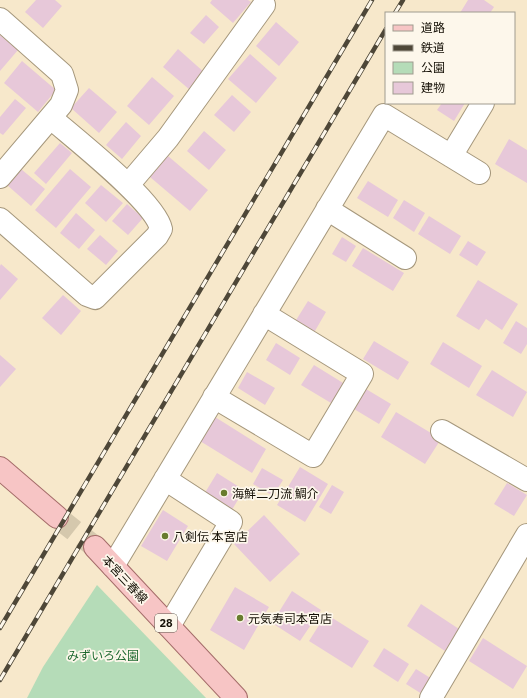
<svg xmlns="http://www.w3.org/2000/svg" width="527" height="698" viewBox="0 0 527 698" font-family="'IBM Plex Sans','Noto Sans JP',sans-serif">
<rect width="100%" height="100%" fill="#f7e8cb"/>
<path fill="#b5dcb8" d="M97 585 206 698H27L43 667Z"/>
<path fill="#e7c8d9" d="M36 0H55L62 6 43 28 25 12Z
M212 0H248L251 2 233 23 210 3Z
M468 0H484L494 7 490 13H460Z
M206 15 219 27 204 44 190 33Z
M276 22 299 42 279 66 256 46Z
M0 35 18 50 0 71Z
M178 49 205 73 190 90 163 67Z
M250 54 277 78 256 103 228 79Z
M22 61 56 90 38 112 4 83Z
M152 77 174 96 149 125 127 106Z
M89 88 117 112 99 133 71 108Z
M232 95 251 112 234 132 214 115Z
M15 99 26 108 3 135 0 133V117Z
M442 103H465L454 121 437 110Z
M126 122 141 136 122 159 106 145Z
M204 131 226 150 209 170 187 151Z
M509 139 527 150V183L495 164Z
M60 143 72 153 46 184 34 173Z
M168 156 208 190 190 211 150 177Z
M21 169 45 189 31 206 7 185Z
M70 169 91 187 56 228 35 210Z
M368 181 398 200 388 217 357 198Z
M101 185 123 203 106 222 85 203Z
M404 200 425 213 414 232 393 218Z
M127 204 143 218 128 235 112 221Z
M76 213 95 230 79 249 60 233Z
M429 216 461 236 450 254 418 234Z
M100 235 118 251 106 265 87 249Z
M342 237 356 246 346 262 332 254Z
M468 241 486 252 477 266 459 255Z
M363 248 404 273 393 291 352 266Z
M1 264 18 279 0 300V266Z
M478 280 518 304 502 330 486 319 479 330 456 316Z
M63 295 81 311 61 335 42 318Z
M308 301 326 312 312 336 293 325Z
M516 321 527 328V344L521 354 503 343Z
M374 341 409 362 398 380 363 359Z
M443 342 482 366 469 388 430 364Z
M276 343 300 358 290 375 266 360Z
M0 355 16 369 0 387Z
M314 365 348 386 336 406 301 385Z
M492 370 527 392 513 417 476 395Z
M247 372 275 388 265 405 238 388Z
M361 386 391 404 379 424 349 406Z
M396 412 441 439 425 464 381 437Z
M215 417 266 449 252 473 200 441Z
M300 467 328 484 305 522 277 505Z
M262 468 283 480 273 496 253 484Z
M217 473 244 490 230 513 203 496Z
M507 483 527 495 514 516 494 504Z
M332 485 344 492 331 514 319 507Z
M163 510 188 526 167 561 141 546Z
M264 515 300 554 270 582 234 544Z
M235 587 269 607 244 650 210 630Z
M292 591 321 610 300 641 272 623Z
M421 604 459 629 445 651 407 626Z
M326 614 369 641 352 668 309 641Z
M483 638 527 666 513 689 469 661Z
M384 648 409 664 398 682 373 666Z
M416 669 432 679 422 694 406 684Z"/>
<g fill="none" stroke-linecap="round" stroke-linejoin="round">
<path stroke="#d5c8ad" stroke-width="22" stroke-dasharray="22 11" stroke-linecap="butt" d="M57 517 95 547"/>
<g stroke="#a5977c" stroke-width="24">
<path id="minor" d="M0 19 62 74 67 90 61 105 0 177
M451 156 483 103
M128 185 168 138 264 5
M327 209 405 258
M0 219 87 295 95 298 157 236 161 229C156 202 75 139 51 118
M214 397 313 456 362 374 264 314
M442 431 527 480
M165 479 231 522 169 626
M113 566 384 115 479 173
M431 698 527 535"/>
</g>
<g stroke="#a46c69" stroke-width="24">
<path id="major" d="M0 468 57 517
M95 547 236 698"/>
</g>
<use href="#minor" stroke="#fff" stroke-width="22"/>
<use href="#major" stroke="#f7c5c5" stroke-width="22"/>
<g stroke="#4e4738" stroke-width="4.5">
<path id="rail" d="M395 13 403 0
M0 628 372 0
M0 680 386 29"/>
</g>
<use href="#rail" stroke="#fdf7eb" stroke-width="3" stroke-dasharray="9" stroke-linecap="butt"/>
</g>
<g fill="#687c2d" stroke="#fdf7eb" stroke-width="1.5">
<circle cx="224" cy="493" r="4"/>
<circle cx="165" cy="536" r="4"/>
<circle cx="240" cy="618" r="4"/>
</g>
<g text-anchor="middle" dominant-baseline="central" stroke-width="3.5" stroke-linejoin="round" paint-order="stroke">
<rect fill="#fdf7eb" stroke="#5b554b" stroke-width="1" x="155" y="614" width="22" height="18" rx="3"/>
<g font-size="11" font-weight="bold" fill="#151006">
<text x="166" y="623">28</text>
</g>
<g font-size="12" fill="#151006" stroke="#fdf7eb" text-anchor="start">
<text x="232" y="493">海鮮二刀流 鯛介</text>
<text x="173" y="536">八剣伝 本宮店</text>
<text x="248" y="618">元気寿司本宮店</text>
</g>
<g font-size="12" fill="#151006" stroke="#fdf7eb">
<text transform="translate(125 579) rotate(47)">本宮三春線</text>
</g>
<g font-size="12" fill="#1d692f" stroke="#fdf7eb">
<text x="103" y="655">みずいろ公園</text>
</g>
</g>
<rect x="385" y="12" width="130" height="92" fill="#fdf7eb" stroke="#a09b8f"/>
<rect x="393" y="25" width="20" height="6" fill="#f7c5c5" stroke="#a09b8f"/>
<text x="421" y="32" font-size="12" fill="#151006">道路</text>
<rect x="393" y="45" width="20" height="6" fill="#4e4738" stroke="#a09b8f"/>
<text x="421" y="52" font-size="12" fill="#151006">鉄道</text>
<rect x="393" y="62" width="20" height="12" fill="#b5dcb8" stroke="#a09b8f"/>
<text x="421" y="72" font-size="12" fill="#151006">公園</text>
<rect x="393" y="82" width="20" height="12" fill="#e7c8d9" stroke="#a09b8f"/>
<text x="421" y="92" font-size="12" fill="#151006">建物</text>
</svg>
